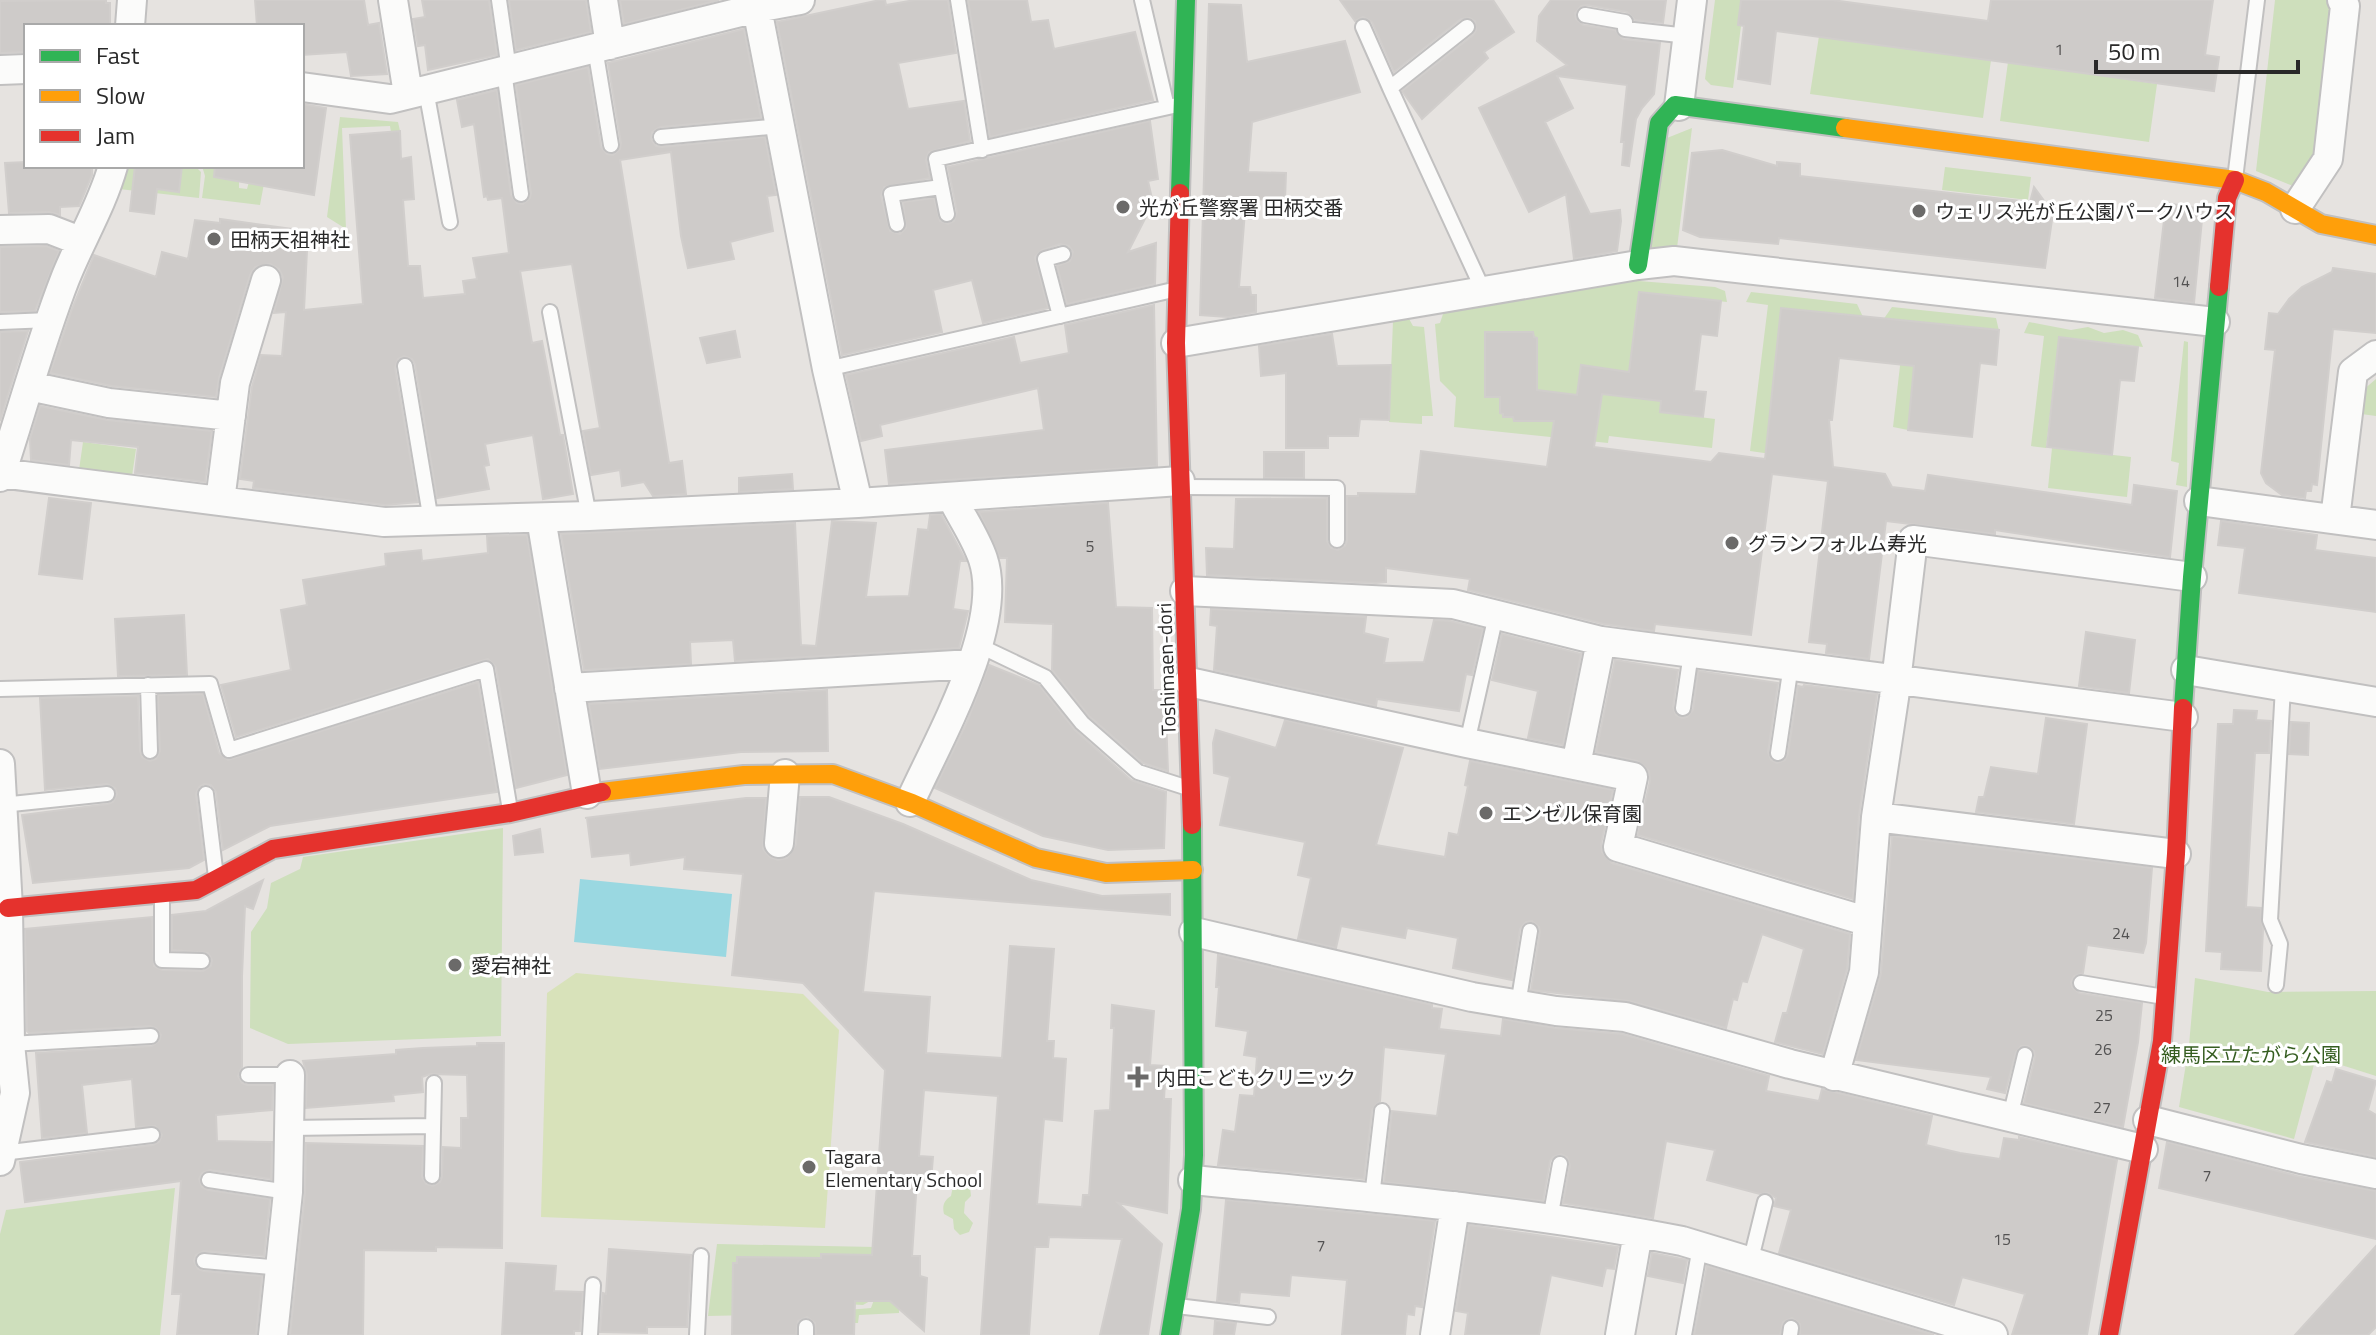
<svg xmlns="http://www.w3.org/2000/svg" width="2376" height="1335" viewBox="0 0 2376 1335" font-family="'Titillium Web','Noto Sans JP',sans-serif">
<rect width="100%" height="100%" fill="#e6e3e0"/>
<path fill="#cedfbc" d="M1715 0H1741L1738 25 1741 26 1733 88 1711 85 1705 79Z
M2275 0H2326L2332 9 2313 154 2293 186 2256 171Z
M1819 36 1991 60 1983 118 1810 94Z
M2008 62 2157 84 2149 142 2000 121Z
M340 117 398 122 400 131 391 132 390 126 342 128 346 229 327 217Z
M1692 128 1676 256 1647 252 1662 140Z
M125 166H135L133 184 179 191 182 170 176 166H195L201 172 199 198 119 189Z
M202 166 218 168 222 178 239 182V188L247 189 250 178 266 173 260 205 202 198 205 176Z
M1945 167 2031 177 2028 200 1942 190Z
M1626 280 1715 287 1725 291 1727 302 1639 292 1627 396 1661 401 1660 412 1715 419 1712 448 1609 436 1608 443 1454 427 1456 397 1440 381 1435 324 1440 323 1445 308Z
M1751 292 1857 304 1863 317 1782 308 1828 462 1750 451 1768 305 1746 302Z
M1892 307 1996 318 1999 331 1919 322 1908 430 1893 427 1905 322 1883 320Z
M1408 317 1413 326 1424 327 1433 416H1422V424L1389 422 1393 321Z
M2029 322 2071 330 2088 327 2104 333 2123 330 2138 335 2143 347 2059 337 2046 448 2031 446 2044 336 2024 333Z
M2184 341 2188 342 2187 487 2176 485 2179 463 2171 461Z
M2376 379V416L2354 413 2356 396Z
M83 442 136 449 132 476 79 470Z
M2052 448 2131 457 2127 497 2048 488Z
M503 828 501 1036 288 1044 250 1028 251 932 267 908 271 883 300 869 303 857Z
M2195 978 2268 992 2376 991V1076L2316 1057 2294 1139 2179 1107 2189 1045Z
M964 1182 970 1187 971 1196 965 1202 964 1213 973 1223 969 1232 960 1235 954 1229 953 1219 944 1214C942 1206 944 1200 951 1196L953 1186Z
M175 1188 160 1335H0V1234L6 1210Z
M717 1244 876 1247 870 1301 863 1305 844 1304 821 1258 738 1257 737 1263 733 1264 798 1314 708 1316Z
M901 1257 899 1313 859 1315 858 1323H841L847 1310 871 1308 876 1294Z"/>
<path fill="#d8e2ba" d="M576 973 803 994 839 1030 825 1228 541 1217 547 993Z"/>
<path fill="#9ad8e1" d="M580 879 732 894 726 957 574 942Z"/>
<path fill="#cecbc9" stroke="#d1cecc" stroke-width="2" d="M106 0V3H110V26H26V52L0 53V1Z
M255 0H364L368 25 379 23 387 74 351 76 347 52 302 55V26H257Z
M422 0H489L497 55 428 70 425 45 418 46 413 19 425 17Z
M509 0H586L591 32 516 50Z
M620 0H719L624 24Z
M880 0H885L886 5 915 0H948L956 53 898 63 908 109 964 101 970 141 929 152 926 160 930 178 884 187 881 196 890 231 900 234 906 228 903 202 934 198 940 221 948 224 954 221 957 212 948 167 1150 121 1158 179 1148 181 1153 203 1128 252 1156 243 1155 284 1067 304 1057 266 1070 261 1073 252 1069 246 1060 244 1042 250 1035 257 1048 308 983 323 972 280 933 290 942 332 842 355 777 22Z
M968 0H1027L1031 22 1048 20 1054 49 1135 32 1153 100 990 137Z
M1340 0H1493L1514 32 1484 52 1488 58 1422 119 1402 91 1473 35 1476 30 1475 21 1470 18 1461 19 1394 72 1372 22 1363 17 1355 21Z
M1551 0H1666L1663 23 1635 20 1627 12 1587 5 1581 6 1575 13 1576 19 1583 25 1615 30 1623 39 1660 43 1654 94 1642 108 1636 119 1629 166 1622 165 1624 142H1621L1627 85 1557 76 1573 108 1545 122 1590 214 1620 210 1621 221 1617 251 1574 259 1566 194 1529 212 1479 108 1567 65 1537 41 1539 16Z
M1741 0H1832L1988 21 1991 0H2213L2205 55 2219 57 2214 91 1776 31 1770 84 1738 79 1744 26 1738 25Z
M1209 4 1241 5 1247 62 1345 41 1360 92 1252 122 1248 172 1286 173 1285 200 1246 199 1239 287H1250L1251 295H1256V312L1228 317 1200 315Z
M744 29 761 118 660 127 652 132 651 139 656 146 662 147 765 137 776 195 767 196 773 231 730 242 734 259 688 268 681 236 671 152 620 160 669 463 682 461 686 494 653 496 644 482 622 486 620 470 591 475 583 431 600 428 572 264 520 271 532 343 542 341 560 435H563L573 494 543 499 533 435 485 444 489 465 484 466 489 489 437 498 415 364 412 359 404 356 398 359 395 368 418 502 385 505 253 488 254 481 240 479 252 387 261 355 282 356 286 312 274 313 283 277 279 269 270 264 255 267 250 275 219 378 216 397 112 386 50 373 72 309 94 255 156 277 162 252 188 259 195 220 220 223V219L308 231 304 310 363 304 350 135 400 131 401 159 411 157 414 199 403 200 408 266H420L423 298 465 294 463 281 477 279 473 258 509 253 502 198 488 200 487 196 484 197 474 124 462 127 457 100 497 90 511 195 517 203 523 204 530 198 531 193 516 85 588 67 601 147 607 154 613 155 620 149 621 143 608 63Z
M302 104 326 108 314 195 214 177 215 166H302Z
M1722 150 1777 166V162L1800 164V176L2030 202 2034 187 2053 213 2045 268 1779 238 1778 244 1700 237 1683 230 1692 153Z
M26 162V166H92V175L79 206 60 207V215L49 212 9 213 5 163Z
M135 166H182L179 192 157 189 154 214 130 211Z
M2166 203 2203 209 2194 303 2155 298Z
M46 246 59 251 35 311 0 312V247Z
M2333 268 2376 274V333L2333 329 2317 485 2312 484 2311 491H2306L2305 498 2282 495 2266 483 2261 473 2275 350 2265 349 2269 313 2278 314 2289 299 2302 287 2332 272Z
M1639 292 1721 301 1717 336 1701 334 1694 391 1706 392 1703 417 1660 412 1661 401 1602 394 1594 447 1711 462 1719 453 1765 459 1781 308 1999 330 1996 365 1980 363 1972 437 1908 430 1914 366 1839 358 1832 420H1829L1833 467 1885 474 1892 487 1925 491 1928 475 2132 505 2134 485 2177 491 2170 557 1995 530V534L1886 521 1869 659 1826 653 1827 644 1809 642 1828 481 1772 474 1751 635 1655 624 1654 631 1604 624 1468 590 1470 579 1386 568V582L1376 583 1207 575 1206 548 1234 549 1236 499 1327 498V541L1331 548 1338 550 1345 546 1347 541V496H1358V493L1416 494 1421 451 1547 467 1554 421H1514L1513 417H1503V414L1500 413V397H1485V332H1533L1534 337 1537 338V390L1577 395 1581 365 1629 372Z
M1154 305 1157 466 889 484 885 450 1044 430 1038 388 880 425 882 436 861 441 846 375 1014 337 1020 363 1069 353 1065 325Z
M28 331 15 372 0 421V332Z
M735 331 740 357 707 363 700 338Z
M1332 334 1337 366 1391 365 1389 420 1360 419 1358 436H1328V448H1286V373L1261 376 1259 346Z
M2059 337 2138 347 2134 381 2120 380 2112 455 2047 447Z
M40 406 107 420 212 431 205 482 135 473 138 447 71 440 69 465 31 460 30 439Z
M1264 452H1304V478H1264Z
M792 474 793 489 739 492V478Z
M49 498 91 503 82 579 39 574Z
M1108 503 1116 607 1152 608 1153 690H1165L1168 771 1143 763 1089 716 1052 670 1053 624 1005 622 1007 558H1000L979 512Z
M941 514 966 561H960L953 609 968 611 959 648 735 661 733 640 690 642 691 664 584 670 561 534 795 523 801 645 816 646 832 521 876 523 866 597 909 596 918 529 928 530 930 515Z
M2221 521 2317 535 2315 550 2376 558V612L2239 593 2245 548 2218 545Z
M527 535 567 775 516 788 496 667 488 659 236 737 221 685 291 670 281 610 307 605 303 580 386 566 385 554 421 550 422 561 488 553 487 536Z
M1211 609 1366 617 1364 633 1388 639 1384 663 1424 662 1434 620 1450 621 1483 629 1472 675 1466 674 1459 711 1377 699 1376 706 1214 670 1217 626 1210 625Z
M184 615 187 675 118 676 115 619Z
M2086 632 2135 640 2129 693 2079 686Z
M1502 634 1581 654 1563 745 1528 738 1538 691 1492 680Z
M1615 660 1678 670 1673 707 1676 715 1682 718 1687 717 1693 710 1698 671 1778 683 1768 752 1771 760 1777 763 1785 760 1788 754 1798 686 1803 687 1804 685 1877 694 1859 815 1853 899 1638 835 1650 781 1649 771 1637 761 1596 752Z
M989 665 1039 685 1075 730 1131 780 1166 792 1164 848 1108 850 1043 836 935 788 967 722Z
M478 682 497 792 270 826 223 850 216 792 211 785 204 784 199 787 196 794 204 860 189 868 33 883 22 815 108 804 113 802 117 794 115 788 107 784 45 790 40 698 138 696 140 751 142 757 150 761 156 759 160 751 158 695 203 694 219 753 228 760Z
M827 690 828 751 741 752 600 769 589 704Z
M2234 710 2257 711 2256 720 2271 721 2269 753H2255L2246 907 2261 908 2263 930 2261 971 2221 969 2222 952 2206 951 2218 724H2233Z
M2046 718 2087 724 2074 824 1976 812 1979 797H1984L1991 767 2038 774Z
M1285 720 1403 748 1376 845 1445 857 1449 833 1458 835 1468 786 1465 785 1470 761 1613 790 1601 844 1602 852 1612 863 1850 934 1847 969 1823 1054 1775 1042 1783 1013H1787L1804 949 1762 934 1747 982 1742 981 1737 1000 1733 999 1726 1028 1629 1001 1531 990 1540 932 1539 927 1532 921 1526 922 1520 929 1512 980 1453 968 1458 938 1407 928 1405 938 1341 926 1336 948 1298 939 1311 878 1298 875 1305 842 1220 825 1230 777 1214 773 1213 743 1216 730 1276 748Z
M2291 722 2309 723 2308 755 2289 754Z
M800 797H829L903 824 1031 880 1102 896 1170 894V915L874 891 863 992 930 997 926 1053 1002 1058 1010 946 1054 949 1047 1041H1054L1053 1058 1066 1059 1062 1121 1044 1119 1037 1204 1082 1207 1083 1195H1089L1095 1111 1110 1110 1114 1028H1111L1112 1005 1154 1011 1150 1065 1166 1066 1164 1099H1171L1167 1213 1118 1203 1162 1244 1148 1335H1100L1122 1239 1049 1237 1048 1247H1035L1029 1335H981L998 1096 924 1090 919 1156 933 1157 931 1181 917 1180 912 1256H920V1276L927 1278 924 1331 890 1301H855L854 1335H816L815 1323 807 1317 798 1321 796 1335H732L733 1263H737V1257L821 1258V1254L872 1255 885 1070 803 983 732 975 743 874 684 869 685 857 631 865 630 853 592 857 587 818H585L746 798H766L763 849 770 857 778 860 787 858 796 845Z
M540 829 543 852 515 855 513 836Z
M1892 836 2152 868 2146 943 2143 953 2087 945 2083 973 2074 976 2071 982 2072 987 2079 993 2142 1003 2138 1042 2123 1127 2024 1103 2035 1057 2034 1051 2028 1046H2021L2016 1052 2005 1093 1987 1089 1991 1077 1856 1060 1881 974Z
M263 880 253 909 245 906 242 976V1067L238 1076 242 1083 247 1085H273L272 1110 216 1115 217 1141 272 1142 271 1179 210 1170 202 1173 199 1179 202 1187 208 1190 270 1199 264 1256 204 1251 196 1255 194 1261 198 1269 203 1271 262 1276 256 1335H177L181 1294H172L181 1181 25 1202 20 1162 153 1145 159 1142 162 1135 155 1126 136 1127 132 1079 82 1085 87 1133 42 1138 36 1053 152 1046 159 1041 161 1035 156 1028 150 1026 29 1033 27 1031 25 929 152 917 154 966 162 970 203 971 211 966 212 960 208 953 172 950V915L206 911Z
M1218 955 1432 1005V1008L1442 1009 1439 1029 1501 1036 1503 1019 1555 1028 1622 1034 1769 1076 1766 1091 1819 1101 1822 1089 1932 1116 1926 1145 1960 1153 2000 1159 2004 1138 2019 1140V1137L2117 1160 2087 1335H2012L2025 1294 1962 1277 1954 1305 1779 1253 1791 1210 1774 1206 1776 1198 1768 1193 1760 1194 1707 1180 1715 1150 1666 1141 1653 1218 1563 1203 1570 1165 1567 1157 1561 1154 1553 1157 1550 1161 1543 1201 1384 1182 1392 1111 1437 1116 1446 1054 1384 1047 1380 1101 1372 1110 1364 1179 1218 1165 1223 1130 1235 1132 1240 1095 1254 1096 1257 1057 1244 1055 1248 1031 1216 1026 1219 987H1216Z
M477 1043H504L502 1248 436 1247V1251L364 1250 363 1335H290L305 1194 306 1143 423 1146 422 1177 426 1184 433 1186 440 1182 442 1177 443 1147 461 1148V1118H468L467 1075 430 1074 422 1077 423 1092 393 1095 394 1101 306 1108 307 1075 303 1061 396 1054V1050L423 1048 477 1046Z
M2336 1069 2376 1081 2368 1110 2376 1115V1157L2305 1142 2327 1081 2332 1083Z
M2167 1142 2297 1176 2376 1191V1239L2159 1188Z
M1226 1200 1435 1221 1422 1307 1415 1306 1414 1315 1407 1314 1405 1335H1342L1347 1280 1291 1275 1289 1296 1240 1292 1239 1303 1217 1301Z
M1469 1225 1618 1247 1614 1269 1606 1268 1602 1286 1551 1275 1539 1335H1465L1468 1313 1456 1311Z
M2376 1246V1327L2368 1335H2295Z
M609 1249 691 1255 687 1327H647V1333L600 1332 603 1293 606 1294Z
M1652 1253 1687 1260 1683 1283 1648 1276Z
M506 1263 556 1266 554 1291 583 1292 580 1331H574V1335H502Z
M1707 1266 1934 1335H1800V1324L1792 1318 1783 1322 1780 1335H1694Z
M1215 1321 1236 1323 1234 1335H1214Z"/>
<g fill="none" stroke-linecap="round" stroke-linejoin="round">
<g stroke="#c1c0c0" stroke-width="18">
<path id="lane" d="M499 0 509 70
M958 0 982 150
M1142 0 1167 107
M1585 15 1625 22V29L1688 36
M1363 27 1390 88
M1467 27 1390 88 1483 290
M595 48 611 145
M504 71 521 194
M426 90 450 222
M661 137 780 126
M2235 179 2257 0
M947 214 936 159 1182 104
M897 224 891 194 941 187
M550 312 589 516
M1060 316 1045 259 1063 254
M0 322 50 320
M405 366 431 521
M827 369 1173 290
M1182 487 1337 488V540
M980 646 1045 677 1082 723 1138 772 1188 788
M148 685 150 751
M0 689 210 684 229 750 486 669 510 810
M1683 708 1691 653
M1467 743 1496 615
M1778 753 1791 665
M206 794 216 877
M2 805 107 794
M162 895V960L202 961
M2081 983 2164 997
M2276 985 2280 944 2270 920 2283 687
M1518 1005 1530 931
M10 1044 151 1036
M248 1075H290
M2010 1117 2025 1055
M289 1128 433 1126
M2 1153 152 1135
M432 1176 434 1083
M209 1180 288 1192
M1372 1197 1382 1111
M1550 1219 1560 1164
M204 1261 281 1268
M1750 1263 1765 1202
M1177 1306 1268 1317
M590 1335 593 1285
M697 1335 701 1256
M806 1335V1327
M1684 1335 1700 1247
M1790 1335 1791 1328"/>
</g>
<g stroke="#c1c0c0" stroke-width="32">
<path id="street" d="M393 0 408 94
M603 0 610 45
M757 8 827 369 858 503
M130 26 132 0
M0 70 26 69
M302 87 390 99 757 8 800 0
M1679 106 1692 0
M2295 209 2328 159 2345 6 2342 0
M0 230 49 229 80 241
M1176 343 1638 265 1674 261 2215 322
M29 386 109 403 231 416
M0 473 384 522 589 516 858 503 1180 481
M0 477C22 411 40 343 65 279 80 241 102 205 113 166
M220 501 235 383 266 280
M2199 501 2376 525
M541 518 587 794
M2335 519 2353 372 2376 355
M1185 591 1453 604 1601 641 2183 717
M2186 670 2376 702
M1189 682 1467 743 1633 777 1618 847 1866 921
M569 688 972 664
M0 764 8 908 10 1044 15 1093 0 1161
M1576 765 1601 641
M910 802C938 740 1005 625 983 559 976 538 962 518 952 498
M1876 817 2176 854
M779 843 785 774
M1194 932 1472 997 1556 1011 1625 1017 1790 1064 2143 1149
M1834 1076 1864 972 1876 817 1894 698 1913 540 2192 577
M2148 1120 2301 1159 2376 1174
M1193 1180C1357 1196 1521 1209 1682 1241L1993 1335
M273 1335 288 1192 290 1075
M1435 1335 1455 1206
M1620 1335 1638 1233"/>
</g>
<g stroke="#c1c0c0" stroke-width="22">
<path id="fast" d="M1180 193 1186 0
M1638 265 1659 123 1675 105 1845 128
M2183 708 2192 577 2219 287
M1170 1335 1191 1209 1194 1155 1192 825"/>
</g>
<g stroke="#c1c0c0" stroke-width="22">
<path id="slow" d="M1845 128 2235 180 2266 192 2321 224 2376 235
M602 792 744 775 833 774 912 803 1036 858 1106 873 1193 870"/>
</g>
<g stroke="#c1c0c0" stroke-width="22">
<path id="jam" d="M1180 193 1176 343 1192 825
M2219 287 2227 198 2235 180
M8 908 196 890 273 849 510 813 602 792
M2109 1335 2162 1041 2176 854 2183 708"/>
</g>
<use href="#lane" stroke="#fbfbfa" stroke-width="14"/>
<use href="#street" stroke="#fbfbfa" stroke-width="28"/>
<use href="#fast" stroke="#30b455" stroke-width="18"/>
<use href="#slow" stroke="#ff9f0a" stroke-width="18"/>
<use href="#jam" stroke="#e5322d" stroke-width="18"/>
</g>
<g fill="#6b6a69" stroke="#fff" stroke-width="3">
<circle cx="1123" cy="207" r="8"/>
<circle cx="1919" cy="211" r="8"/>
<circle cx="214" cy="239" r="8"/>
<circle cx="1732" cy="543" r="8"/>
<circle cx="1486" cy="813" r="8"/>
<circle cx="455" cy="965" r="8"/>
<path d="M1134 1065h8v8h8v8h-8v8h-8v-8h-8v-8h8z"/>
<circle cx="809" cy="1167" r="8"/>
</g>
<g text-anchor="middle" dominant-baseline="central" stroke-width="6" stroke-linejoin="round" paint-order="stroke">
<g font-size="16" fill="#535252">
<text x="2059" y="49">1</text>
<text x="2181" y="281">14</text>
<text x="1090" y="546">5</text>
<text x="2121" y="933">24</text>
<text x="2104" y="1015">25</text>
<text x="2103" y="1049">26</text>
<text x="2102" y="1107">27</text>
<text x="2207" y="1175">7</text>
<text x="2002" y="1239">15</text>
<text x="1321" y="1245">7</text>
</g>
<g font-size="20" fill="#292929" stroke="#fff" text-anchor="start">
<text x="1139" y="207">光が丘警察署 田柄交番</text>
<text x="1935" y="211">ウェリス光が丘公園パークハウス</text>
<text x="230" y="239">田柄天祖神社</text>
<text x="1748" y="543">グランフォルム寿光</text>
<text x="1502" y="813">エンゼル保育園</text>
<text x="471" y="965">愛宕神社</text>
<text x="1156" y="1077">内田こどもクリニック</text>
<text x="825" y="1156">Tagara<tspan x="825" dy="23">Elementary School</tspan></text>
</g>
<g font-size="20" fill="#292929" stroke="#fff">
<text transform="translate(1166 669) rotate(-92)">Toshimaen-dori</text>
</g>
<g font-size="20" fill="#365e21" stroke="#fff">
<text x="2251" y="1054">練馬区立たがら公園</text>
</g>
</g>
<rect x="24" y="24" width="280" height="144" fill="#ffffff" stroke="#a9a9a9" stroke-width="2"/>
<rect x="40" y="50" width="40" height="12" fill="#30b455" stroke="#a9a9a9" stroke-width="2"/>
<text x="96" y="64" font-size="24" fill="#292929">Fast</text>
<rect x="40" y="90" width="40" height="12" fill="#ff9f0a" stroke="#a9a9a9" stroke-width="2"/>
<text x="96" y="104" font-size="24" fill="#292929">Slow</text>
<rect x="40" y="130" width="40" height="12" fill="#e5322d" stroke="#a9a9a9" stroke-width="2"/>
<text x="96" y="144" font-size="24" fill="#292929">Jam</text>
<path d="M2096 60v12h202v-12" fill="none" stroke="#292929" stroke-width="4"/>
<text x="2108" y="60" font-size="24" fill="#292929" stroke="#ffffff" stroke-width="6" paint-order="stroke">50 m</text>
</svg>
